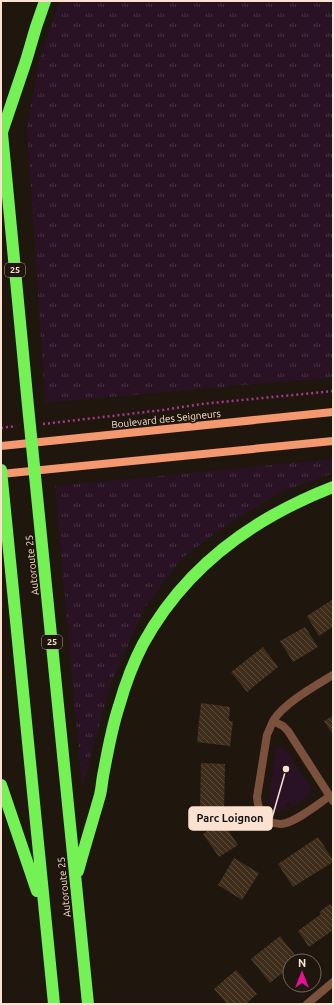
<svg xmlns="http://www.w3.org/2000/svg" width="334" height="1005" viewBox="0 0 334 1005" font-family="Ubuntu,sans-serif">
<defs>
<pattern id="grass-tufts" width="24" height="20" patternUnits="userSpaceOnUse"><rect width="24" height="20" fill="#291223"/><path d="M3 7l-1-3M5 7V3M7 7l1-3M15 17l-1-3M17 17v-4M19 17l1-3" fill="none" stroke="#493442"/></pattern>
<pattern id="building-back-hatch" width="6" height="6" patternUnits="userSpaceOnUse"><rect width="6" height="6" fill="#3f2d1c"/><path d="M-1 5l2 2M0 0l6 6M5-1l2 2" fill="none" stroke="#5c4b3c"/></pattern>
</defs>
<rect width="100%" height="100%" fill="#1f160e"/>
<path fill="url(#grass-tufts)" d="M60 1H333V377L45 403 27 127 39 61Z
M333 459V473L279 493 219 530 181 559 145 607 111 683 82 789 55 486Z"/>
<path fill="#291223" d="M281 748 284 749 288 754 311 787V792L309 795 292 807 288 802 284 805 288 809C279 814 270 810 269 800L275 753 277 749Z"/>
<path fill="url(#building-back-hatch)" d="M333 599V629L332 627 319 636 307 616Z
M305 627 318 647 293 662 280 641Z
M263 647 278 667 247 692 231 672Z
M201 703 230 707 229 721H233L230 746 197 742Z
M333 716V735L324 721Z
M201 763 225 764 224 812 200 811Z
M222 821 238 845 219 857 203 834Z
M318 837 333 860V862L293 887 278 864Z
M234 858 259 873 242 900 218 885Z
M330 904 333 908V930L309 947 298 931 321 914 319 912Z
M280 936 299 960 298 961H290V967L270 983 251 959Z
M236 970 257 994 246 1004H227L214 989Z"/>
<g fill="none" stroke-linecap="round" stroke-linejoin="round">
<path stroke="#a8378f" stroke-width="2.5" stroke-dasharray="2 3" stroke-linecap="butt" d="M43 424 163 410 202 404 333 391
M1 428 16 426"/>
<path stroke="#7b513d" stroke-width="8" d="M333 675C315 686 284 703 273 721L283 726 288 731 333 801
M273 721 267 735 257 797C258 807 260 815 269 821 273 823 277 824 281 824 295 823 318 804 330 796
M307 1004 333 982"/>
<path stroke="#f4996f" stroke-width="8" d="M1 446 333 412
M1 474 333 441"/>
<path stroke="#73f155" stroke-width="12" d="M1 123 28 406 88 1004
M2 132 26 61 36 27 45 1
M1 470 54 1004
M1 785 37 891
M78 871C85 845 93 820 100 795 102 787 102 779 104 771 108 749 112 727 119 706 125 685 133 663 143 644 185 567 253 518 333 487"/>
</g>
<g text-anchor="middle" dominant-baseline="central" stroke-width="3.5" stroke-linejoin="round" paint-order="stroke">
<g fill="#1f160e" stroke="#b9a596" stroke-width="1">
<rect x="5" y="263" width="20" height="14" rx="3"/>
<rect x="42" y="635" width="20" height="14" rx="3"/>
</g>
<g font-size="9" font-weight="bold" fill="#fbe2d0">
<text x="15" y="270">25</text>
<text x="52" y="642">25</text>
</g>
<g font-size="10" fill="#fbe2d0" stroke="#1f160e">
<text transform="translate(166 419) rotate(-6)">Boulevard des Seigneurs</text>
<text transform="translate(32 565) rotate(-96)">Autoroute 25</text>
<text transform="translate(64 887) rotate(-96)">Autoroute 25</text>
</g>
</g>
<path fill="none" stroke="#fbe2d0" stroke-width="1.5" d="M286 769L272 818"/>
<circle fill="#fbe2d0" stroke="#1f160e" stroke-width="1.5" cx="286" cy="769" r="4"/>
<rect fill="#fbe2d0" stroke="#fbe2d0" stroke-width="1.5" x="189" y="807" width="83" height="23" rx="4"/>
<g font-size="11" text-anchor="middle" font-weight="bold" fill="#111">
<text x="230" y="822">Parc Loignon</text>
</g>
<rect width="334" height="1005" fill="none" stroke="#fbe2d0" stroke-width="4"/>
<g transform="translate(302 973)"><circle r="19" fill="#1f160e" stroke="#77685c"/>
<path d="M0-3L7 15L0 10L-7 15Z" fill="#e51294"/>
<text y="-6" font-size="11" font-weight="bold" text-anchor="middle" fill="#fbe2d0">N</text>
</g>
</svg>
